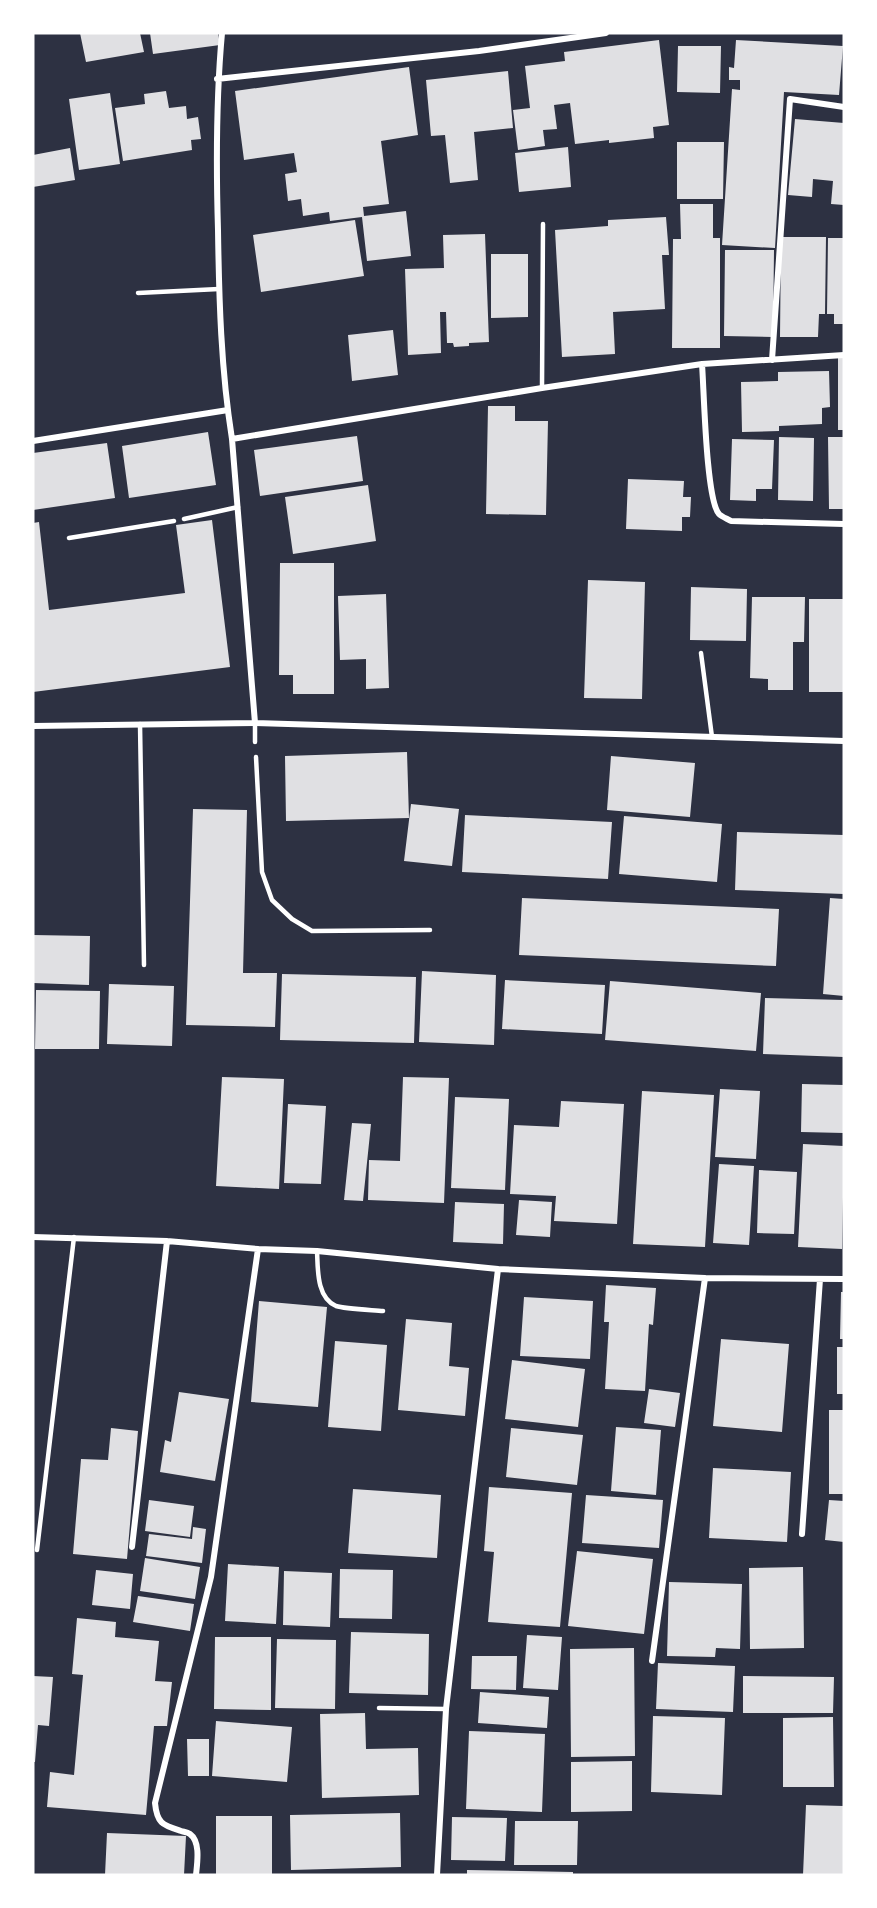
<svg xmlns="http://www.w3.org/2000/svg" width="877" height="1908" viewBox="0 0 877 1908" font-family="'Noto Sans',sans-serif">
<rect width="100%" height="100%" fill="#2d3142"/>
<path fill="#e0e0e3" d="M80 33H140L144 52 86 62Z
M150 33H218L220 45 153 54Z
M659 40 669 125 653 127 654 138 609 143V140L575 144 570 103 554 105 557 129 543 130 545 146 518 150 513 110 530 108 525 66 565 61 564 52Z
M736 40 843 46 839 95 784 92 775 248 722 245 732 89 740 90V80H729V67L734 68Z
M678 46H721L720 93 677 92Z
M409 67 418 135 381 141 389 204 363 207 364 216 406 211 411 256 367 261 362 217 330 221 329 212 303 216 301 199 288 201 285 174 297 172 294 153 244 160 235 91Z
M508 71 513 128 474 132 478 180 450 183 445 135 431 136 426 80Z
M166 91 169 108 186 106 187 119 198 117 201 139 191 140 192 150 123 161 115 108 145 104 144 94Z
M110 93 120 164 79 170 69 99Z
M795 119 844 123V205L831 204 833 181 813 179 812 197 788 195Z
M677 142H724L723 199H677Z
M568 147 571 187 519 192 515 153Z
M70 148 75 180 33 187V155Z
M680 204H713V238H720V348H672L673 239H681Z
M666 217 669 255H662L665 309 613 312 615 354 562 357 555 230 608 226V220Z
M355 220 364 276 261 292 253 235Z
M485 234 489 342 469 343V346L454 347 453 343H447L446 312H440L441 353 408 355 405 269 444 268 443 235Z
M781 237H826L825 314H819L818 337H780Z
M828 238H844V324H834V314H827Z
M725 250H774L773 337 724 336Z
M491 254H528V317L491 318Z
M393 330 398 375 352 381 348 335Z
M838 358H844V430H838Z
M829 371 830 407 822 408V424L779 426V431L742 432 741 382 778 381V372Z
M488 406H515V421H548L546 515 486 514Z
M208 432 216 485 129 498 122 446Z
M357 436 363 481 260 496 254 450Z
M779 437 814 438 813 501 778 500Z
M828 437H844V509H829Z
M732 439 774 440 772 489H756V501L730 500Z
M107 443 115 498 33 510V453Z
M628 479 684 481 683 497H691L690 517H682V531L626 529Z
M368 485 376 541 293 554 285 497Z
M212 520 230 667 33 692V523L39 522 49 610 185 593 176 525Z
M280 563H334V694H293V675H279Z
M588 580 645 582 642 699 584 698Z
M691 587 747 589 746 641 690 640Z
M386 594 389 688 366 689V659L340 660 338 596Z
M752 597H805L804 642H793V690H768V679L750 678Z
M809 599H844V692H809Z
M407 752 409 818 286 821 285 756Z
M611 756 695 763 690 817 607 810Z
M411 804 459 809 452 866 404 861Z
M193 809 247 810 243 973H277L275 1027 186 1025Z
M465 815 612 822 608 879 462 872Z
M624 816 722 824 717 882 619 874Z
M737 832 844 835V894L735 890Z
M522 898 779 909 776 966 519 955Z
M830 898 844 899V996L823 994Z
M33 935 90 936 89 985 33 983Z
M422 971 496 975 494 1045 419 1042Z
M282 974 416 977 414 1043 280 1040Z
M505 980 605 985 602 1034 502 1029Z
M610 981 761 993 756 1051 605 1040Z
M109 984 174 986 172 1046 107 1044Z
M36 990 100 991 99 1049H35Z
M765 998 844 1000V1057L763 1054Z
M222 1077 284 1079 279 1189 216 1186Z
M403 1077 449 1078 444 1203 368 1200 369 1160 400 1161Z
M802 1084 844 1085V1133L801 1132Z
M720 1089 760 1091 756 1159 715 1157Z
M642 1091 714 1095 705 1247 633 1244Z
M455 1097 509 1099 505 1190 451 1188Z
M561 1101 624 1104 617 1224 554 1221 556 1196 510 1194 514 1125 559 1127Z
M288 1104 326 1106 321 1184 284 1183Z
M352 1123 371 1124 363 1201 344 1200Z
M803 1144 844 1146 842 1249 798 1247Z
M719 1164 754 1166 749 1245 713 1243Z
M759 1170 797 1172 794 1234 757 1233Z
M519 1200 552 1202 550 1237 516 1235Z
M455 1202 504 1204 503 1244 453 1242Z
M606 1285 656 1288 653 1325 649 1324 645 1391 605 1389 609 1322H604Z
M841 1292H844V1339H840Z
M524 1297 593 1301 590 1359 520 1356Z
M259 1301 327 1307 318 1407 251 1402Z
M406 1319 452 1323 449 1366 469 1368 465 1416 398 1410Z
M721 1339 789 1344 782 1432 713 1426Z
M335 1341 387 1345 381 1431 328 1427Z
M837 1347H844V1394H837Z
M512 1360 585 1369 578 1427 505 1419Z
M649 1389 680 1393 675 1427 644 1423Z
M179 1392 229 1399 215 1481 160 1472 165 1440 171 1442Z
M829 1410H844V1494H829Z
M616 1427 661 1430 656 1495 611 1491Z
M111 1428 138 1431 127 1559 73 1554 81 1459 108 1460Z
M511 1428 583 1435 577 1485 506 1477Z
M713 1468 791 1472 787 1542 709 1538Z
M489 1487 572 1493 560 1627 488 1622 494 1552 484 1551Z
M353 1489 441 1495 437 1558 348 1553Z
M586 1495 663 1500 659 1548 582 1543Z
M149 1500 194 1506 190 1537 145 1531Z
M829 1500 844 1501V1542L825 1540Z
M193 1527 206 1529 202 1563 146 1556 149 1534 192 1539Z
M577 1551 653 1559 644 1634 568 1626Z
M145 1558 200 1567 195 1599 140 1591Z
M228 1564 279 1567 276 1624 225 1621Z
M803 1567 804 1648 750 1649 749 1568Z
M340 1569 393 1570 392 1619 339 1618Z
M96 1570 133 1574 130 1609 92 1605Z
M284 1571 332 1573 330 1627 283 1625Z
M669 1582 742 1584 740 1649 716 1648 715 1657 667 1656Z
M138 1596 194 1604 190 1631 133 1622Z
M77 1618 116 1622 115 1637 159 1641 155 1681 172 1682 167 1726H154L146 1815 47 1807 50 1772 74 1775 83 1675 72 1674Z
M351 1632 429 1634 428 1695 349 1693Z
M527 1635 562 1637 558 1690 523 1688Z
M215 1637H271V1710L214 1709Z
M277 1639 336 1640 335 1709 275 1708Z
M634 1648 635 1756 571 1757 570 1649Z
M472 1656H517L516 1690 471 1689Z
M658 1663 735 1666 733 1712 656 1709Z
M33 1676 53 1677 49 1726 38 1725 35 1762H33Z
M743 1676 834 1677 833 1713H743Z
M480 1692 549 1697 547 1728 478 1723Z
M365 1713 366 1749 418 1748 419 1795 322 1798 320 1714Z
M653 1716 725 1718 722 1795 651 1792Z
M833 1717 834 1787H783V1718Z
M216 1721 292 1727 287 1782 212 1776Z
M469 1731 545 1734 542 1812 466 1809Z
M187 1739H209V1776H188Z
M632 1761V1811L571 1812V1762Z
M806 1805 844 1806V1875H803Z
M400 1813 401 1867 291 1870 290 1815Z
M216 1816H272V1875H216Z
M452 1817 507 1818 505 1861 451 1860Z
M515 1821H578L577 1865H514Z
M107 1833 186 1836 184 1875H105Z
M467 1870 573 1872V1875H467Z"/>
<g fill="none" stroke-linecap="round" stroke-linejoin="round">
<path stroke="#fff" stroke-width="4.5" d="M138 293 219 289
M542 388 543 224
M184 519 238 507
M69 538 174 521
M701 653 712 737
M255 723V742
M140 724 144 965
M256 757 262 872 272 900 292 919 312 931 430 930
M317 1251C318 1268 316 1297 336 1306 345 1309 373 1310 383 1311
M37 1550 74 1237
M379 1708 446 1709"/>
<path stroke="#fff" stroke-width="6" d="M222 33C216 99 216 164 218 230 219 299 221 370 232 439L255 723
M217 79 479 51 606 33
M772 360 790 99 844 107
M702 364C704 389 706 500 719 514 722 517 728 519 731 521L844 524
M232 439 542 388 702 364 844 355
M33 441 228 410
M33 726 255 723 844 741
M33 1237 167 1241 258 1249 317 1251 498 1269 705 1278 844 1279
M802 1534 820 1279
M132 1547 167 1241
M652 1661 705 1278
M196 1875C197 1864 201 1842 190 1834 187 1832 184 1832 181 1831 163 1825 157 1824 155 1803L211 1577 258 1249
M437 1875 446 1709 498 1269"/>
</g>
<rect width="877" height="1908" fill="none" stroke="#ffffff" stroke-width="69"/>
</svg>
